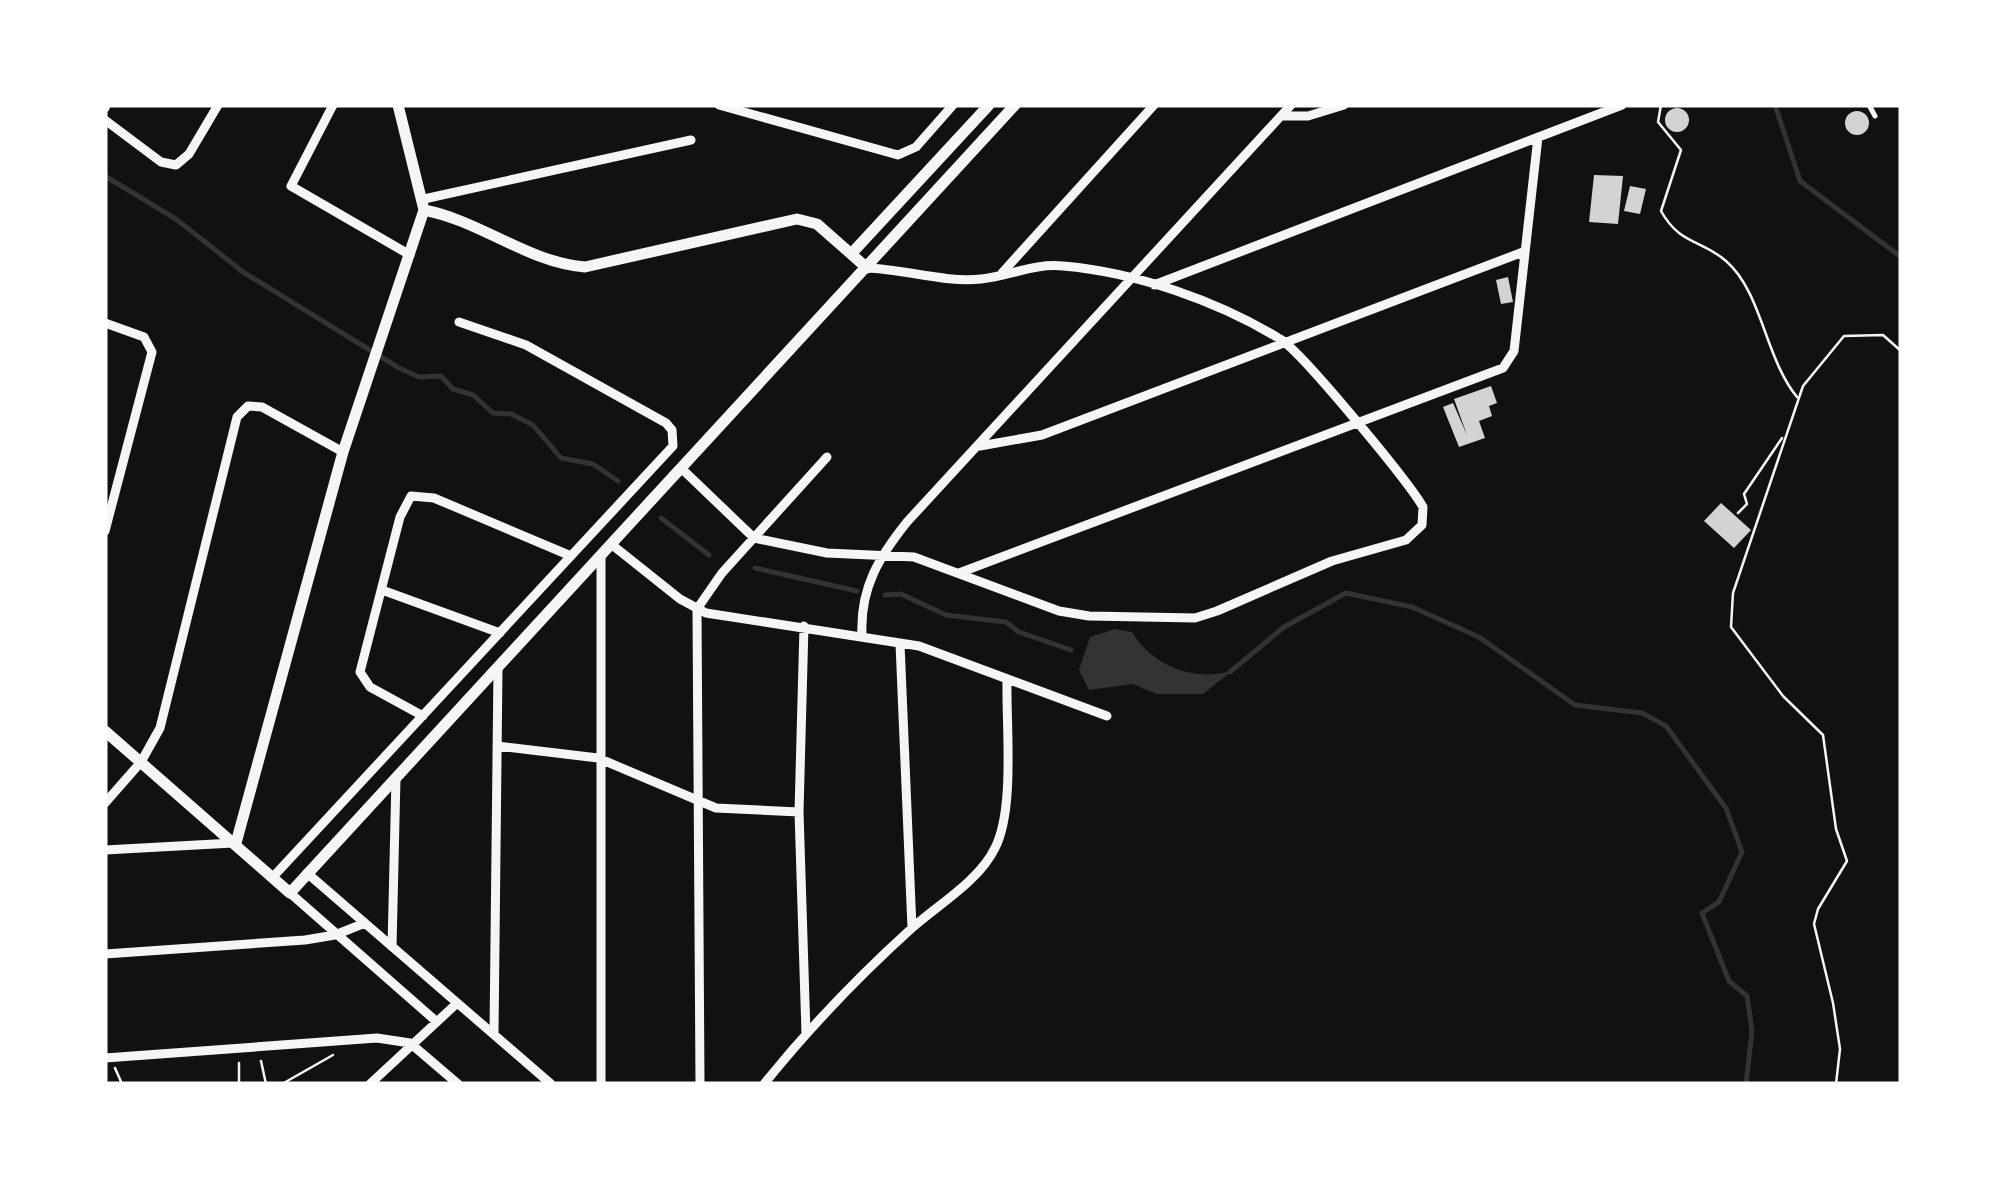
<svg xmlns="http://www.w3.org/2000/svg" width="2006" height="1189" viewBox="0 0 2006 1189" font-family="'Public Sans',sans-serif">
<rect width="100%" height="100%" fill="#111"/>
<path fill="#333" d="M1115 629 1132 632C1153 666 1193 682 1232 671L1203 694H1157L1133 684 1089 690 1079 670 1090 637Z"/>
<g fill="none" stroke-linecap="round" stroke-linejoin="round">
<path stroke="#333" stroke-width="5" d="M1775 105 1800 181 1901 257
M105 176 176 219 243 272 399 368 419 377 441 376 453 389 473 395 493 413 511 414 533 425 561 458 593 464 618 481
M661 518 709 555
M755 568 857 591
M885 595 901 594 946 615 1006 622 1019 632 1071 650
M1230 672 1284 627 1346 593 1412 607 1479 637 1575 705 1642 713 1666 726 1726 808 1742 852 1719 902 1702 913 1729 981 1747 996 1752 1031 1746 1084"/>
</g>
<path fill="#d3d3d3" d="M1665 120a12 12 0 1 1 24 0a12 12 0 1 1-24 0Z
M1845 123a12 12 0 1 1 24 0a12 12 0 1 1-24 0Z
M1594 175 1623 176 1618 224 1589 222Z
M1630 186 1646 189 1640 214 1624 211Z
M1508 277 1513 302 1501 304 1496 280Z
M1491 386 1497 403 1489 406 1492 416 1479 421 1485 438 1459 447 1443 407 1453 403 1467 435 1454 399Z
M1721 503 1751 530 1734 548 1704 521Z"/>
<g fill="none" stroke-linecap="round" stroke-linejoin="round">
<path stroke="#f5f5f5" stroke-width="2.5" d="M1661 105 1658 122 1681 150 1661 211C1680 245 1701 239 1726 261 1762 292 1765 358 1797 397
M1738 513 1747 504 1744 494 1782 438
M261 1061 266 1084
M239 1063V1084
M115 1068 122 1084
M282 1084 333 1055
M1836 1084 1840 1049 1833 1003 1814 924 1818 909 1847 861 1836 829 1823 735 1783 696 1731 627 1733 593 1803 386 1844 336 1883 335 1901 351"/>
<path stroke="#f5f5f5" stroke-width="5" d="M1869 105 1875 116"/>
<path stroke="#f5f5f5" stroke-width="9" d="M333 105 291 186 410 255
M719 105 898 155 916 147 953 105
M105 108 106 105
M1281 116H1308L1344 105
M105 120 161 162 176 165 189 154 218 105
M424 199 691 140
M1002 273 1154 105
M1154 285 1622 105
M105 323 144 337 152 352 105 531
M980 446 1042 435 1523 252
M681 468 754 538 827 553 914 557 1059 611 1089 616 1195 618 1217 611 1332 561 1406 540 1422 525 1423 507C1408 481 1301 351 1280 339 1218 301 1135 272 1063 266 1034 263 1010 276 981 279 945 283 904 269 867 268
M611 544 680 599 706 613 919 646 1107 716
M959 573 1503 368 1514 351 1538 137
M382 590 500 633
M804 626 799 812 806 1033
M862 634C860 588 879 557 907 522L1291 105
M900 644 912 928
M423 716 370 687 360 672 400 517 411 496 434 498 571 556
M497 746 598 758 716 808 799 812
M105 803 141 762 160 728 237 417 248 406 262 407 343 452
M105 850 233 843
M307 873 551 1084
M272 878 673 446 672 430 666 423 526 345 459 322
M290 893 437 1022
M392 947 396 778
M105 954 305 940 335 935 365 923
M494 1034 498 667
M105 1058 377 1038 410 1043 458 1084
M370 1084 455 1005
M601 1084V555
M700 1084 697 609 722 573 827 457
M764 1084C809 1028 859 976 912 928 939 904 979 881 995 848 1015 809 1006 726 1007 680"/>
<path stroke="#f5f5f5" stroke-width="11" d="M424 210C481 221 527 262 585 267L797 219 817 224 867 268
M852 253 989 105
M105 731 290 893 1015 105
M236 843 343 452 424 210 398 105"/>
</g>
<rect width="2006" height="1189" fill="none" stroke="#ffffff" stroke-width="215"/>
</svg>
